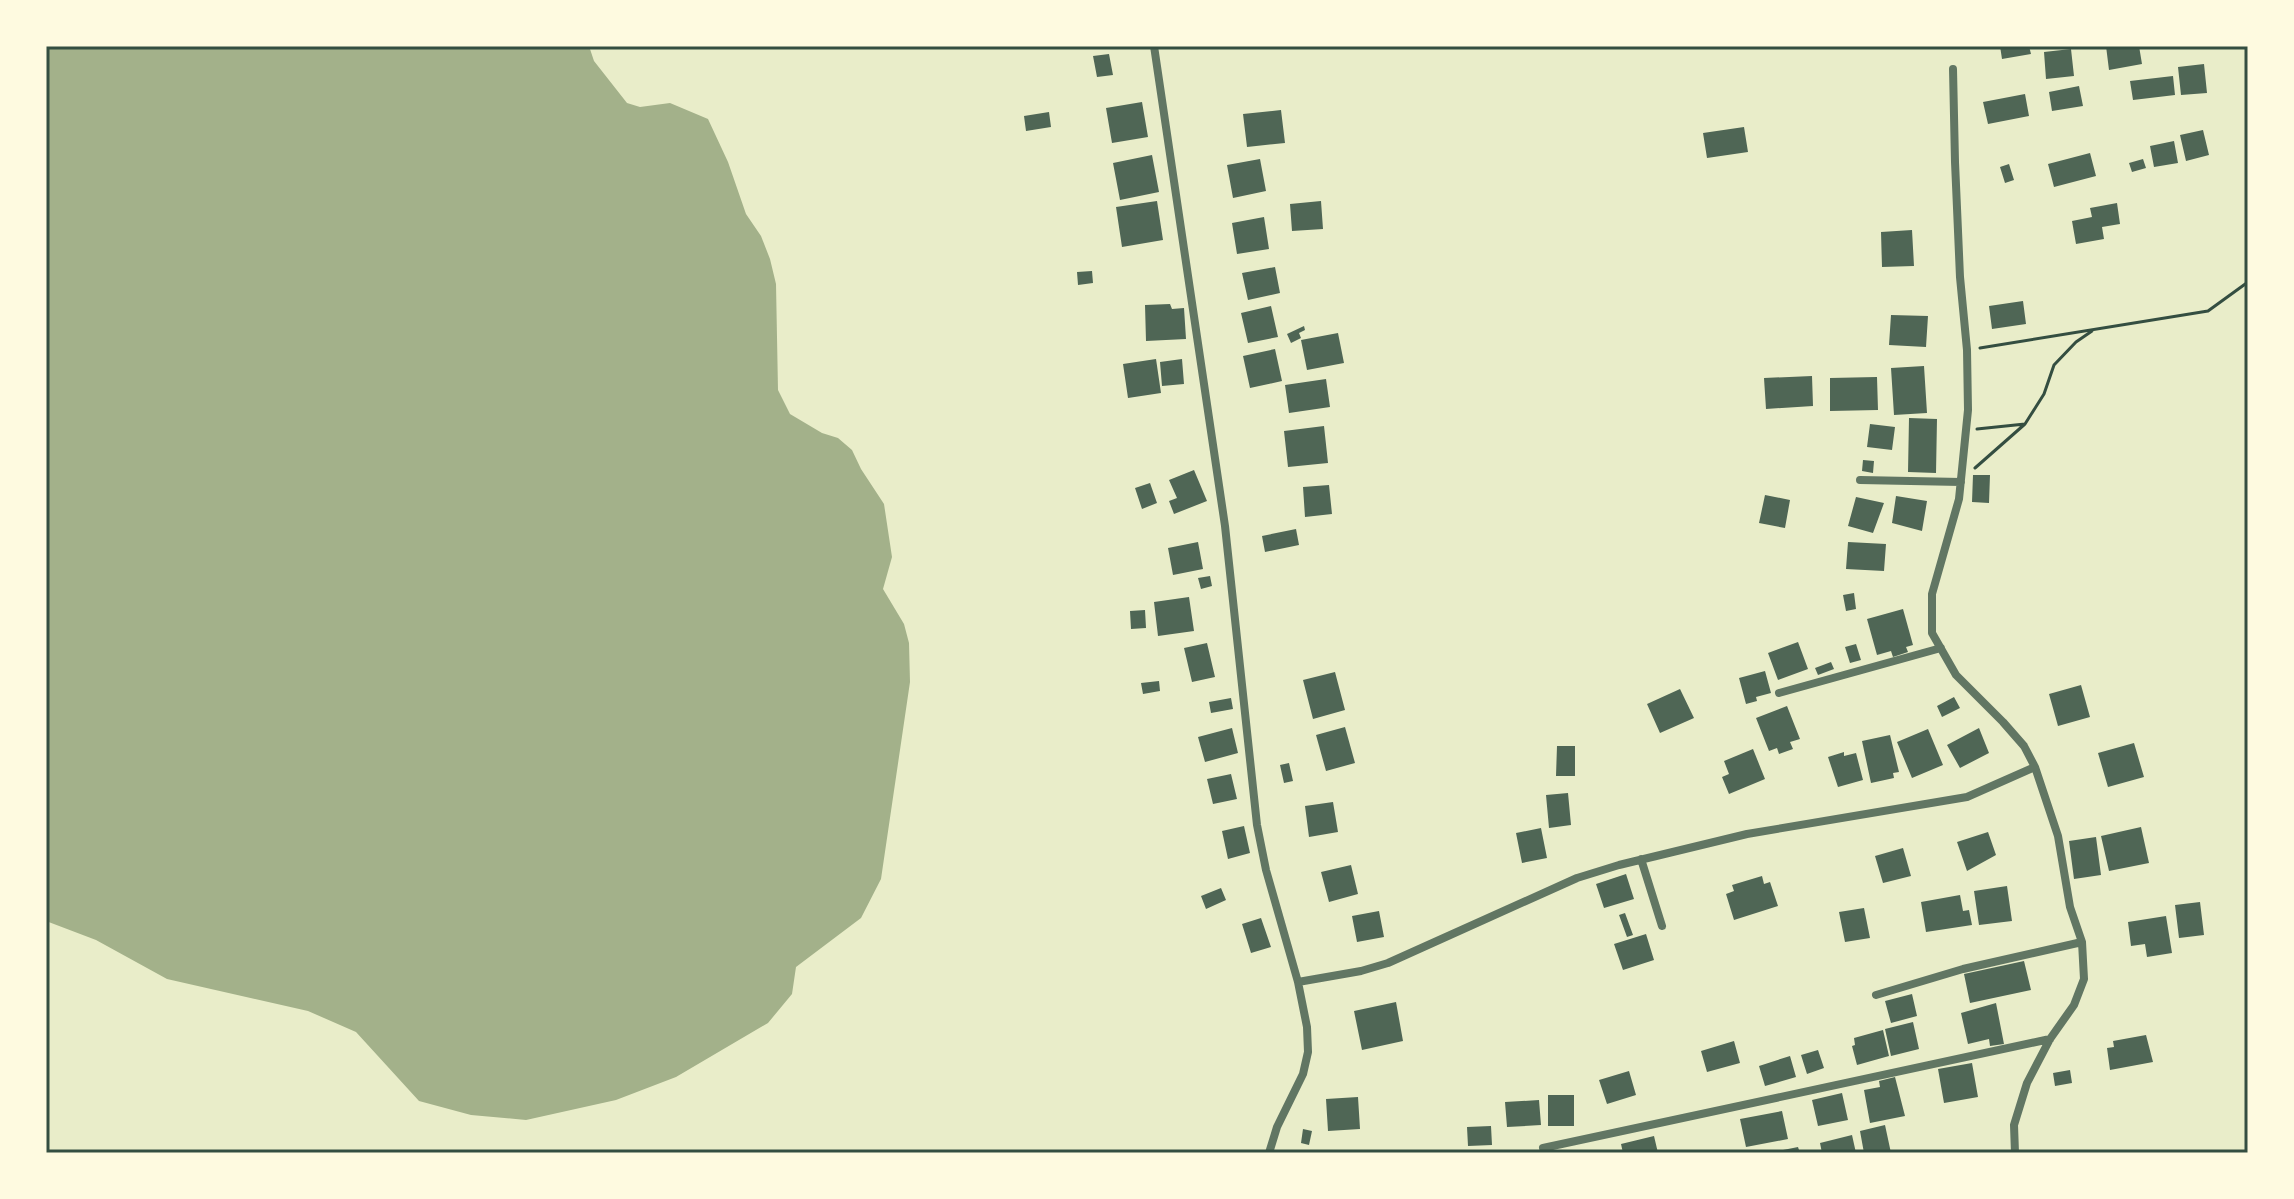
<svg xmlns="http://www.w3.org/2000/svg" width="2294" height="1199" viewBox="0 0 2294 1199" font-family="'Public Sans',sans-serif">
<rect width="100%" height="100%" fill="#e9edc9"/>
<path fill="#a3b18a" d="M46 46H589L594 61 627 103 640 107 670 103 708 119 728 162 746 214 761 236 770 259 776 284 778 390 790 414 822 433 838 438 852 450 861 469 884 504 892 557 883 589 904 624 909 643 910 682 881 879 861 918 796 967 792 994 768 1023 676 1077 616 1100 526 1120 471 1115 419 1101 356 1032 308 1011 167 979 96 940 46 921Z"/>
<path fill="#4f6655" d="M2000 46H2029L2031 54 2002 59Z
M2106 46H2139L2142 64 2109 70Z
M2071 49 2074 76 2046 79 2044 52Z
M1109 54 1113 75 1097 77 1093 56Z
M2204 64 2207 93 2181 95 2178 67Z
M2173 76 2175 95 2133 100 2130 81Z
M2079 86 2083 106 2052 111 2049 92Z
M2025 94 2029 116 1988 124 1983 102Z
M1142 102 1148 137 1112 143 1106 108Z
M1281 110 1285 143 1247 147 1243 114Z
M1049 112 1051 127 1026 131 1024 116Z
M1744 127 1748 152 1707 158 1703 133Z
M2203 130 2209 155 2186 161 2180 135Z
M2174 141 2178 163 2154 167 2150 146Z
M2090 153 2096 176 2054 187 2048 164Z
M1152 155 1159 192 1120 200 1113 163Z
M1260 159 1266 191 1233 198 1227 165Z
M2143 159 2146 168 2132 172 2129 163Z
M2009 164 2014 180 2005 183 2000 167Z
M1157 201 1163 240 1122 247 1116 207Z
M1321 201 1323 229 1292 231 1290 204Z
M2117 203 2120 224 2102 227 2104 239 2076 244 2072 221 2092 217 2090 208Z
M1264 217 1269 249 1237 254 1232 223Z
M1912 230 1914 266 1882 267 1881 232Z
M1275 267 1280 293 1248 300 1242 273Z
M1092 271 1093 283 1078 285 1077 272Z
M2023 301 2026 324 1992 329 1989 306Z
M1170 304 1172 309 1184 308 1186 339 1146 341 1145 305Z
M1271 306 1278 337 1248 343 1241 313Z
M1891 315 1928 316 1926 347 1889 345Z
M1304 326 1305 330 1299 333 1301 338 1291 343 1287 334Z
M1338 333 1344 363 1307 370 1301 340Z
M1275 349 1282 381 1250 388 1243 356Z
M1156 359 1161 393 1128 398 1123 364Z
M1182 359 1184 384 1162 386 1160 362Z
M1924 366 1927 413 1894 415 1891 368Z
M1812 376 1813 406 1766 409 1764 378Z
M1877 377 1878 410 1830 411V378Z
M1326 379 1330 407 1289 413 1285 385Z
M1909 418 1937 419 1936 473 1908 472Z
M1870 424 1895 427 1892 450 1867 447Z
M1324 426 1328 463 1288 467 1284 431Z
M1863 460 1874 461 1873 473 1862 471Z
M1194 470 1207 501 1174 514 1169 501 1177 498 1169 480Z
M1973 475H1990L1989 503 1972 502Z
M1150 483 1157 503 1142 509 1135 488Z
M1329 485 1332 514 1305 517 1303 487Z
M1765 495 1790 500 1785 528 1759 523Z
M1896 496 1927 501 1922 531 1892 523Z
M1856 497 1884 503 1873 533 1848 526Z
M1296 529 1299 545 1265 552 1262 536Z
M1198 542 1203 569 1173 575 1168 548Z
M1848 542 1886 544 1884 571 1846 569Z
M1210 576 1212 586 1201 589 1198 578Z
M1854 593 1856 609 1846 611 1843 595Z
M1189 597 1194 631 1158 636 1154 602Z
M1903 609 1913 645 1906 647 1908 652 1893 657 1891 651 1877 655 1867 619Z
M1145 610 1146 628 1131 629 1130 611Z
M1798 642 1808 669 1778 680 1768 653Z
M1207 643 1215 677 1192 682 1184 648Z
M1856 644 1861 660 1850 663 1845 647Z
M1831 662 1834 669 1818 675 1815 668Z
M1765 671 1771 693 1756 697 1757 701 1746 704 1739 678Z
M1335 672 1345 710 1313 719 1303 680Z
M1159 681 1160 691 1143 694 1141 683Z
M2081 685 2090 717 2058 726 2049 694Z
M1680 689 1694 718 1660 733 1647 704Z
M1954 697 1960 708 1942 717 1937 706Z
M1231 698 1233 709 1211 713 1209 702Z
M1787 706 1800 739 1790 742 1793 749 1779 754 1777 748 1769 751 1756 718Z
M1345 727 1355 763 1326 771 1316 735Z
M1232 728 1238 753 1205 762 1198 737Z
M1979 728 1989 753 1960 768 1947 745Z
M1928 729 1943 765 1912 778 1897 742Z
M1890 735 1899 772 1893 773 1894 778 1871 783 1862 741Z
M2134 743 2144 777 2108 787 2098 753Z
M1557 746H1575V776H1556Z
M1753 749 1765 779 1729 794 1722 777 1729 774 1724 761Z
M1844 752V756L1856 753 1863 780 1838 787 1828 757Z
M1289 763 1293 781 1284 783 1280 765Z
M1231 774 1237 799 1213 804 1207 779Z
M1568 793 1571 825 1549 828 1546 795Z
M1333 802 1338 832 1309 837 1305 806Z
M1244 826 1250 853 1228 859 1222 831Z
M2141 827 2149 863 2109 871 2101 836Z
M1541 828 1547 858 1522 863 1516 833Z
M1988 832 1996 855 1967 871 1957 842Z
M2096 837 2101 875 2074 879 2069 841Z
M1903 848 1911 876 1883 883 1875 856Z
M1351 865 1358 894 1329 902 1321 872Z
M1626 874 1634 899 1604 908 1596 884Z
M1762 876 1764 884 1770 882 1778 906 1734 920 1726 894 1734 891 1732 885Z
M2007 886 2012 921 1979 925 1974 891Z
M1221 888 1226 900 1206 909 1201 896Z
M1960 895 1963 911 1969 910 1972 925 1926 932 1921 902Z
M2200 902 2204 935 2179 938 2175 905Z
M1864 908 1870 938 1845 942 1839 912Z
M1379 911 1384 937 1357 942 1352 916Z
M1625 913 1633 935 1627 937 1619 915Z
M2166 916 2172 953 2147 957 2145 944 2131 946 2128 922Z
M1261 918 1271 947 1251 953 1242 924Z
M1646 934 1654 960 1623 970 1614 944Z
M2024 961 2031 990 1970 1003 1964 974Z
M1912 994 1917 1016 1891 1023 1885 1001Z
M1396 1002 1403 1041 1362 1050 1354 1011Z
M1996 1003 2004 1044 1990 1046 1989 1039 1968 1044 1961 1013Z
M1913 1022 1919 1049 1891 1056 1885 1029Z
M1883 1030 1889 1056 1857 1065 1852 1046 1855 1045 1854 1038Z
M2146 1035 2153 1062 2110 1070 2107 1048 2114 1047 2113 1041Z
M1734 1041 1740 1063 1707 1072 1701 1051Z
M1818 1050 1824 1068 1807 1074 1801 1055Z
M1790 1056 1796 1077 1765 1086 1759 1066Z
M1972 1063 1978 1097 1944 1103 1938 1069Z
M2070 1070 2072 1083 2055 1086 2053 1073Z
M1629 1071 1636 1095 1607 1104 1599 1080Z
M1895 1077 1905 1116 1870 1123 1864 1090 1880 1087 1879 1081Z
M1842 1093 1848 1120 1818 1126 1812 1100Z
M1548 1095H1574V1126H1548Z
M1358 1097 1360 1129 1328 1131 1326 1099Z
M1539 1100 1541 1125 1507 1127 1505 1102Z
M1782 1111 1788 1139 1746 1147 1740 1119Z
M1885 1125 1891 1153H1864L1860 1131Z
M1491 1126 1492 1145 1468 1146 1467 1127Z
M1303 1129 1312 1131 1309 1145 1301 1143Z
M1852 1135 1856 1153H1822L1820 1143Z
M1654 1136 1658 1153H1623L1621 1144Z
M1798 1147 1800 1153H1774L1773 1152Z"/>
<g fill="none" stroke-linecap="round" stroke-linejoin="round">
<path stroke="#344e41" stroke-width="3" d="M1980 348 2208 311 2248 282
M1977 429 2025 424
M1975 468 2025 424 2044 394 2054 365 2076 342 2092 331"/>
<path stroke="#617663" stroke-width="8" d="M1154 46 1225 526 1257 825 1266 870 1298 982 1307 1027 1308 1052 1303 1074 1277 1127 1269 1153
M1953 69 1955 162 1960 277 1967 350 1968 410 1959 499 1932 594V633L1956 675 2003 722 2024 746 2035 767 2058 836 2070 907 2082 942 2084 979 2074 1005 2050 1039 2027 1083 2014 1125 2015 1153
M1860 480 1961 482
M1779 693 1941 648
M1641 859 1662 926
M1298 982 1361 971 1388 963 1577 878 1619 865 1747 834 1967 797 2035 767
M1876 995 1963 969 2082 942
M1543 1148 2050 1039"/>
</g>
<rect width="2294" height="1199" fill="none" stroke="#fefae0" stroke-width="96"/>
<rect x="48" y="48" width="2198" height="1103" fill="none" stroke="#344e41" stroke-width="3"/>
</svg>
